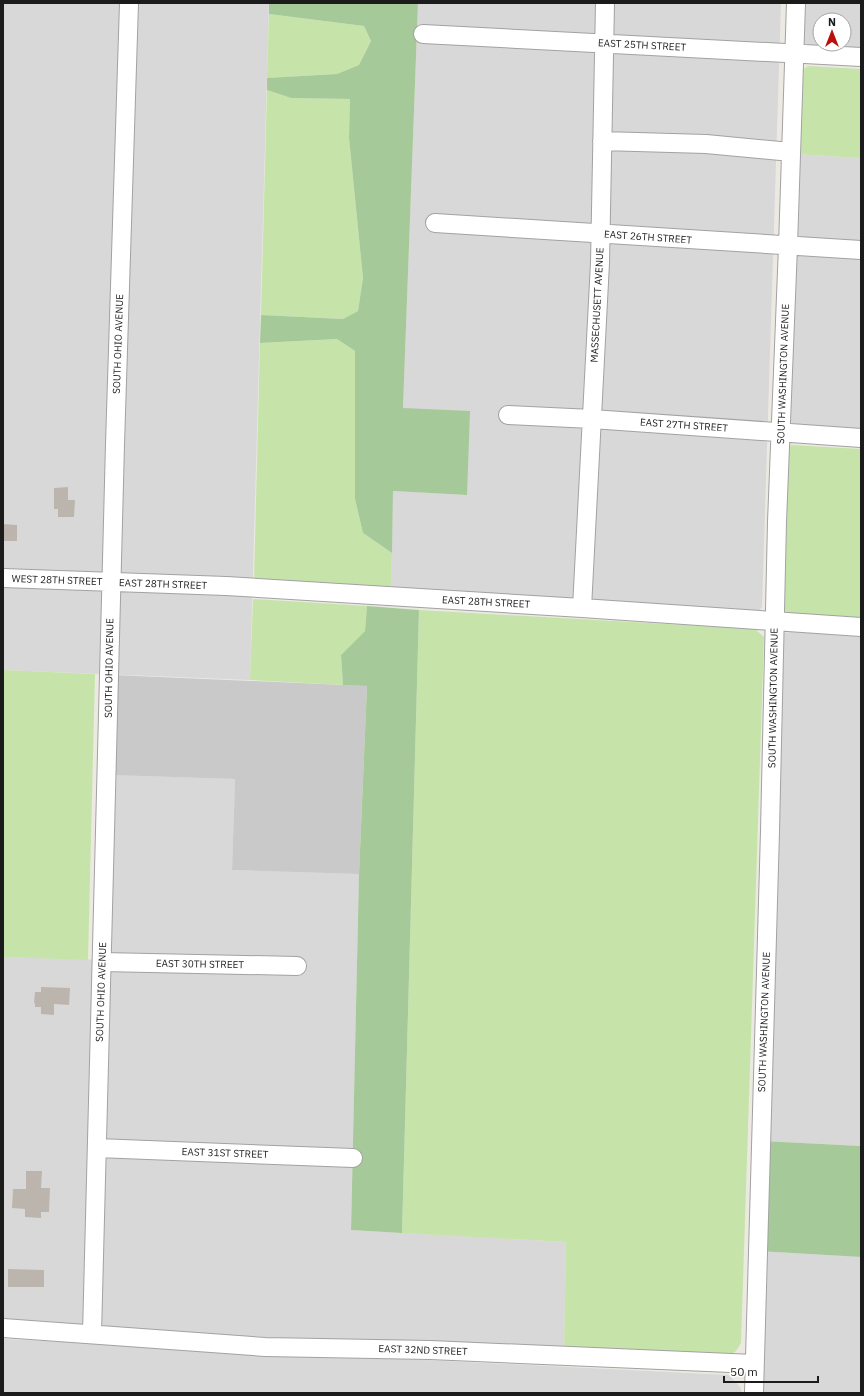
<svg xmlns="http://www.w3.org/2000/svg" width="864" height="1396" viewBox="0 0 864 1396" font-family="'IBM Plex Sans',sans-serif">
<rect width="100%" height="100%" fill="#ece9e2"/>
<path fill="#d9d8d8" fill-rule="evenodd" d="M3 3H269L250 680 3 670Z
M418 3H781L762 607 758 612 391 589 393 491 467 495 403 408Z
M800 3H861V55L799 51ZM820 20H844V44H820Z
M795 154 861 158V431L794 427 787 421Z
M797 631 861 635V1146L762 1141 776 639 784 633Z
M111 775 235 779 232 870 359 874 351 1230 566 1242 564 1353 3 1323V957L105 960Z
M758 1251 861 1257V1393H754Z
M3 1339 729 1375 740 1387 742 1393H3Z"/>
<path fill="#c9c9c9" d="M113 675 367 686 359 874 232 870 235 779 111 775Z"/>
<path fill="#c6e4aa" d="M269 14 364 26 371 41 359 65 337 74 267 78Z
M808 66 861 69V158L795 154 799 72Z
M267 90 291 98 350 99 349 138 363 278 358 311 343 319 261 315Z
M337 339 355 351V499L363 533 392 553 391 589 254 580 260 343Z
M791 445 861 449V622L784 616 783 451Z
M253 599 367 606 365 631 341 655 343 685 250 680Z
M419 610 755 629 764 637 741 1343 736 1351 726 1359 564 1353 566 1242 402 1233Z
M3 670 95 674 88 960 3 957Z"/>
<path fill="#a6c999" d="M269 3H418L403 408 470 411 467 495 393 491 392 553 363 533 355 499V351L337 339 260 343 261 315 343 319 358 311 363 278 349 138 350 99 291 98 267 90V78L337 74 359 65 371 41 364 26 269 14Z
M367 606 419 610 402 1233 351 1230 359 874 367 686 343 685 341 655 365 631Z
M762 1141 861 1146V1257L758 1251Z"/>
<path fill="#bcb5ae" d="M68 487V500H75L74 517H58V509H54V488Z
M3 524 17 525V541H3Z
M41 987 70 988 69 1005 54 1004V1015L41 1014V1007H35V1003H34L35 992H41Z
M26 1171H42L41 1188H50L49 1212H41V1218L25 1217V1209L12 1208 13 1189H26Z
M8 1269 44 1270V1287H8Z"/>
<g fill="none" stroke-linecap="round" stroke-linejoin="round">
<g stroke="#a2a2a2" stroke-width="20">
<path id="minor" d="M423 34 861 57
M602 141 706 144 791 152
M435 223 861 250
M508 415 592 419 861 438
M3 578 226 586 582 608 861 627
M582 608 600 263 605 3
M102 962 297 966
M97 1148 353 1158
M3 1328 265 1347 430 1350 754 1364
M92 1334 115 444 129 3
M754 1393 770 831 777 522 788 246 796 3"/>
</g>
<use href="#minor" stroke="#fff" stroke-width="18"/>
</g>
<g text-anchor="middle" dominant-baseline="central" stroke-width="3" stroke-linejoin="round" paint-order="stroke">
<g font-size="10" fill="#1b1b1b" stroke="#fff">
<text transform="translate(642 45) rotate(3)">EAST 25TH STREET</text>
<text transform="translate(648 237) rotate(4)">EAST 26TH STREET</text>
<text transform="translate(597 305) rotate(-87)">MASSECHUSETT AVENUE</text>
<text transform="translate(118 344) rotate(-88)">SOUTH OHIO AVENUE</text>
<text transform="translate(783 374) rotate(-88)">SOUTH WASHINGTON AVENUE</text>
<text transform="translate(684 425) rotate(4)">EAST 27TH STREET</text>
<text transform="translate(57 580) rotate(2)">WEST 28TH STREET</text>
<text transform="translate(163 584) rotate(2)">EAST 28TH STREET</text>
<text transform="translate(486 602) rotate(3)">EAST 28TH STREET</text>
<text transform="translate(109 668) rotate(-89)">SOUTH OHIO AVENUE</text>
<text transform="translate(773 698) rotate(-89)">SOUTH WASHINGTON AVENUE</text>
<text transform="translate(200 964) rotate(1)">EAST 30TH STREET</text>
<text transform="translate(101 992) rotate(-88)">SOUTH OHIO AVENUE</text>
<text transform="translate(764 1022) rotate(-88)">SOUTH WASHINGTON AVENUE</text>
<text transform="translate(225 1153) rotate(2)">EAST 31ST STREET</text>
<text transform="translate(423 1350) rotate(2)">EAST 32ND STREET</text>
</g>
</g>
<rect width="864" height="1396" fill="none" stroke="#1b1b1b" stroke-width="8"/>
<g transform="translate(832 32)"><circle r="19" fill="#ffffff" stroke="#a4a4a4"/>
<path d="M0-3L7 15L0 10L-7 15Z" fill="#ba0f0d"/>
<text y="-6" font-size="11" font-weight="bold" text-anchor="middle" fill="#1b1b1b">N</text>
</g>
<path d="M724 1376v6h94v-6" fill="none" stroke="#1b1b1b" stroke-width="2"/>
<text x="730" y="1376" font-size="12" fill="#1b1b1b" stroke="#ffffff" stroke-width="3" paint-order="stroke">50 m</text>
</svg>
